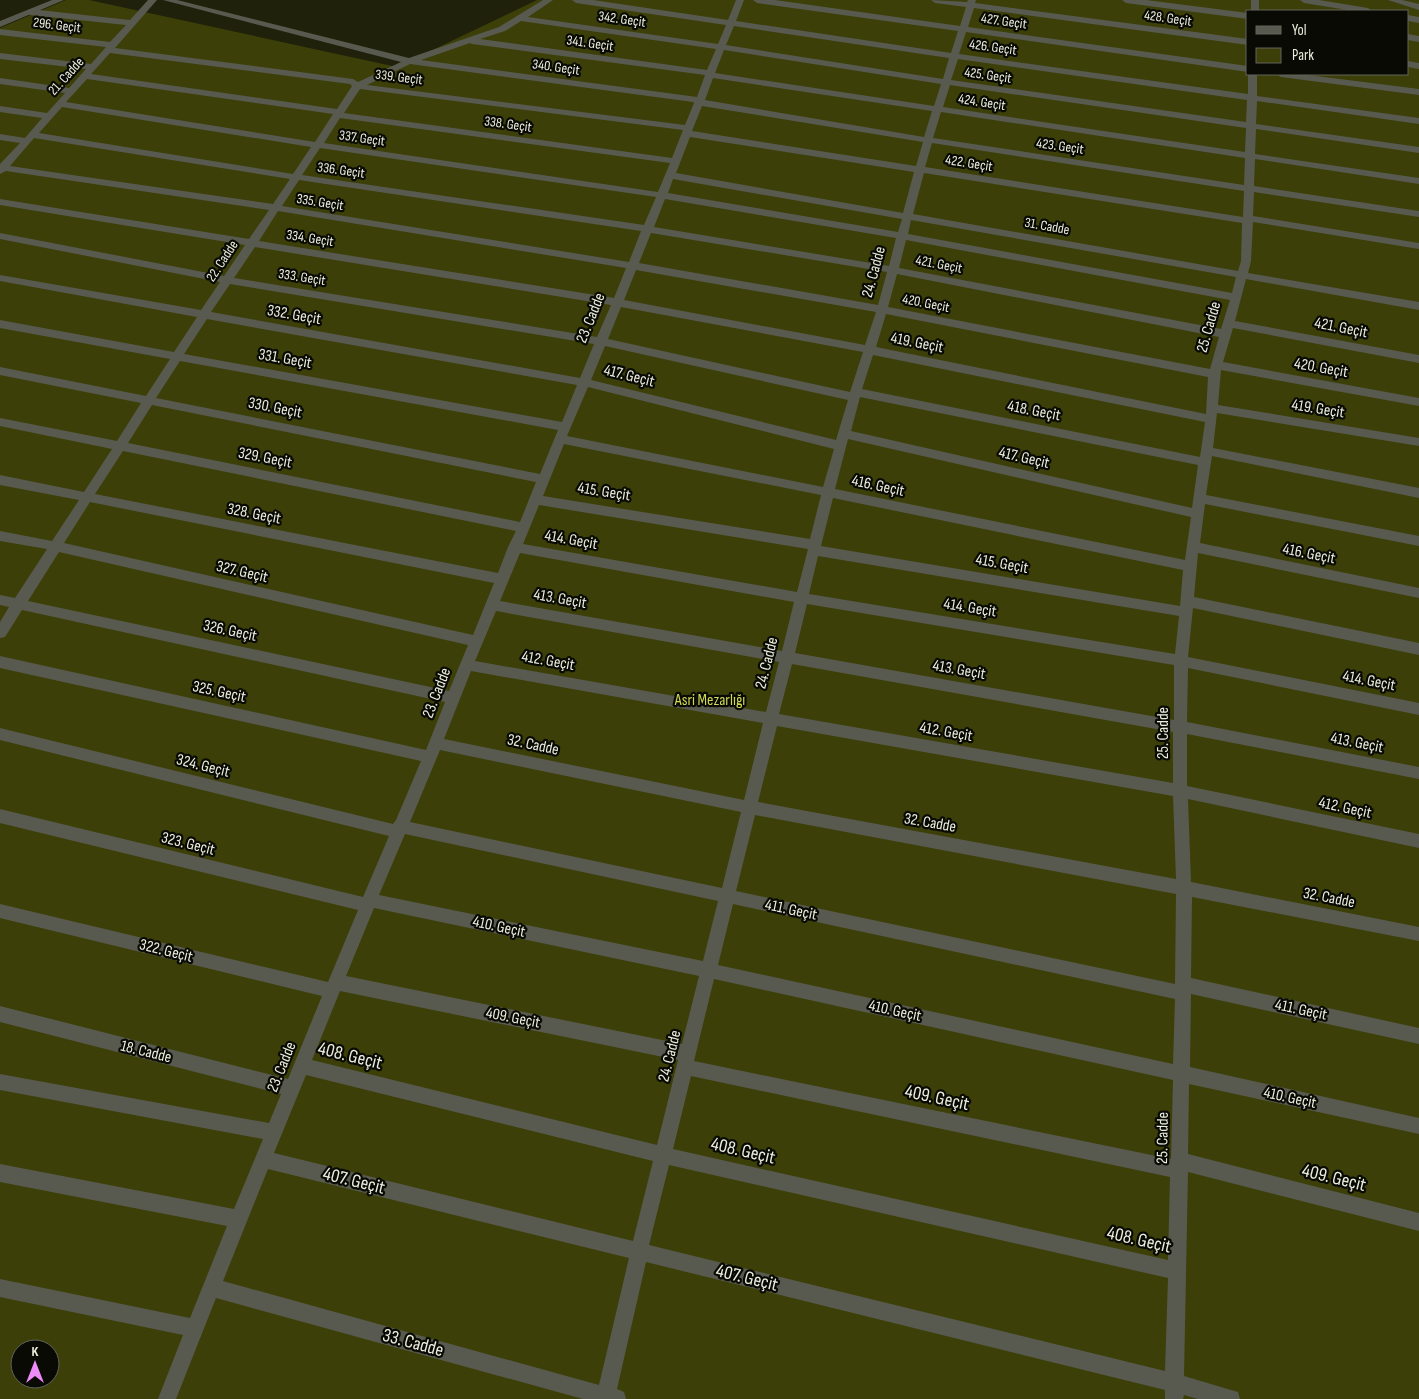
<svg xmlns="http://www.w3.org/2000/svg" width="1419" height="1399" viewBox="0 0 1419 1399" font-family="'Sofia Sans Condensed',sans-serif">
<rect width="100%" height="100%" fill="#1f210a"/>
<path fill="#3c3f08" fill-rule="evenodd" d="M66 0H89L397 67 537 0H1419V1399H0V28ZM1248 11H1408V74H1248ZM20 1349H50V1379H20Z"/>
<g fill="none" stroke-linecap="round" stroke-linejoin="round">
<path fill="#595a4f" fill-rule="evenodd" d="M148 0H157L115 48 353 79 358 82 401 62 163 0H177L409 58 499 27 543 0H553L528 17 718 44 726 25 576 3 572 0H593L728 20 736 0H744L736 21 951 53 958 31 757 3 753 0H775L960 26 966 7 935 3 931 0 967 2 968 0H976L975 3 1248 39V45L974 8 968 27 1248 66V72L966 32 959 54 1248 94V74H1257V96L1419 118V124L1257 101 1256 124 1419 147V153L1256 129 1255 154 1419 178V184L1255 159 1254 186 1419 211V217L1254 192 1253 216 1419 243V249L1253 222 1251 261 1248 273 1419 302V310L1246 279 1235 321 1419 355V363L1233 328 1223 362 1419 398V406L1221 370 1218 405 1419 438V446L1217 413 1213 448 1419 488V498L1212 456 1206 495 1419 536V546L1205 504 1200 543 1419 588V598L1198 553 1194 597 1419 643V655L1193 608 1188 657 1419 703V715L1188 668 1187 722 1419 767V779L1187 734V786L1419 834V848L1188 799 1191 882 1419 927V941L1192 897 1191 978 1419 1028V1044L1191 994 1190 1067 1419 1118V1134L1189 1084 1188 1154 1419 1213V1231L1188 1172 1184 1376 1231 1390 1238 1392 1240 1399H1198L1184 1395 1183 1399H1165V1390L646 1262 617 1389 624 1392 626 1399H583L216 1298 176 1399H158L183 1335 0 1297V1279L190 1318 227 1226 0 1182V1164L234 1209 263 1139 0 1090V1074L269 1123 281 1094 0 1022V1006L288 1079 322 996 0 918V904L328 982 358 910 0 823V809L363 897 389 836 0 740V728L393 824 396 820 421 761 0 668V656L426 750 445 702 22 610 5 637 0 638V622L9 607 0 605V595L15 598 47 549 0 541V531L52 541 79 500 0 485V475L84 492 112 449 0 426V418L117 441 141 403 0 375V367L146 396 170 359 0 328V320L174 352 197 317 0 281V275L201 310 220 282 0 239V233L224 276 245 245 0 205V199L249 239 269 210 6 171 0 174V164L20 143 0 140V134L25 138 42 118 0 112V106L47 113 65 93 0 84V78L69 88 86 69 0 59V53L91 64 106 47 0 35V29L110 42 126 25 30 15 26 12 30 9 130 20ZM521 21 716 49 707 70 480 39 505 31ZM734 26 949 58 943 79 726 45ZM470 43 472 44 705 75 697 97 421 60ZM724 50 941 84 934 106 715 73ZM110 53 350 84 352 86 337 109 91 74ZM958 59 1247 100 1246 122 951 80ZM410 64 693 102 694 103 685 125 367 85ZM713 78 932 111 924 137 705 100ZM87 79 333 114 315 142 66 102ZM950 85 1246 128 1245 152 943 107ZM360 89 683 130 672 158 344 113ZM702 106 923 142 916 166 692 131ZM62 107 311 147 293 174 39 133ZM941 112 1245 158 1244 185 933 138ZM340 118 670 163 658 192 324 143ZM690 137 914 172 903 213 676 173ZM34 138 290 179 273 204 10 166ZM932 143 1244 191 1243 217 925 167ZM320 148 656 197 644 225 302 175ZM924 173 1242 223 1241 261 1238 271 913 214ZM673 179 902 219 898 232 668 193ZM299 180 641 231 629 262 282 206ZM665 199 896 238 889 266 654 227ZM278 211 626 268 614 298 259 241ZM911 220 1236 277 1232 293 908 234ZM651 233 887 272 878 305 639 263ZM906 240 1230 300 1221 329 899 268ZM255 247 611 305 597 337 234 278ZM636 270 876 312 865 345 624 300ZM897 274 1219 337 1210 369 888 307ZM230 284 594 344 580 378 211 312ZM621 307 863 352 850 392 608 339ZM886 314 1208 377 1206 414 876 347ZM207 319 577 385 562 422 184 354ZM605 346 848 400 836 440 591 380ZM873 355 1205 422 1200 457 862 389ZM180 361 558 430 540 474 156 398ZM588 387 834 449 823 487 567 436ZM860 397 1198 465 1192 508 851 431ZM152 405 536 482 520 522 128 443ZM848 439 1191 517 1185 560 835 489ZM564 444 821 495 810 539 543 496ZM123 451 516 531 508 547 498 573 95 494ZM833 498 1183 570 1180 606 821 546ZM90 502 494 583 473 635 64 543ZM539 505 808 549 797 592 523 544ZM59 552 468 645 449 691 28 601ZM520 553 794 602 782 651 500 601ZM818 556 1179 616 1175 654 809 594ZM807 604 1174 665V720L795 653ZM496 611 779 662 766 712 475 661ZM792 664 1173 732V783L779 714ZM471 671 763 723 744 800 444 739ZM777 726 1173 796 1176 879 758 802ZM440 750 741 812 722 888 410 822ZM755 815 1176 894 1175 984 736 891ZM405 834 718 901 703 961 379 895ZM733 904 1175 999 1173 1064 718 965ZM374 908 699 976 682 1044 346 976ZM714 979 1173 1080 1171 1159 694 1061ZM340 991 678 1060 657 1145 312 1060ZM306 1075 653 1161 633 1241 274 1153ZM691 1076 1170 1177 1168 1260 673 1149ZM669 1165 1168 1278 1165 1371 649 1245ZM268 1169 629 1258 599 1385 223 1281Z
M1122 0H1146L1248 13V19L1126 3Z
M1251 0H1259V11H1251Z
M1300 0H1319L1368 8 1372 11H1354L1304 3Z
M1388 0H1402L1419 4V10Z
M1408 15 1419 17V23L1408 21Z
M1408 34 1419 36V42L1408 40Z
M1408 61 1419 63V69L1408 67Z
M1276 74H1300L1419 89V95L1281 77Z"/>
<path fill="#595a4f" fill-rule="evenodd" d="M52 0H64L0 27V21Z"/>
</g>
<g text-anchor="middle" dominant-baseline="central" stroke-width="4.5" stroke-linejoin="round" paint-order="stroke">
<g font-size="14" fill="#ebedde" stroke="#090a03">
<text transform="translate(1168 18) rotate(8)">428. Geçit</text>
<text transform="translate(622 19) rotate(8)">342. Geçit</text>
<text transform="translate(1004 21) rotate(8)">427. Geçit</text>
<text transform="translate(57 25) rotate(7)">296. Geçit</text>
<text transform="translate(590 43) rotate(8)">341. Geçit</text>
<text transform="translate(993 47) rotate(8)">426. Geçit</text>
<text transform="translate(556 67) rotate(8)">340. Geçit</text>
<text transform="translate(988 75) rotate(8)">425. Geçit</text>
<text transform="translate(66 76) rotate(-48)">21. Cadde</text>
<text transform="translate(399 77) rotate(7)">339. Geçit</text>
<text transform="translate(982 102) rotate(9)">424. Geçit</text>
<text transform="translate(508 124) rotate(8)">338. Geçit</text>
<text transform="translate(362 138) rotate(8)">337. Geçit</text>
<text transform="translate(1060 146) rotate(8)">423. Geçit</text>
<text transform="translate(969 163) rotate(9)">422. Geçit</text>
<text transform="translate(341 170) rotate(8)">336. Geçit</text>
<text transform="translate(320 202) rotate(9)">335. Geçit</text>
<text transform="translate(1047 226) rotate(10)">31. Cadde</text>
<text transform="translate(310 238) rotate(9)">334. Geçit</text>
<text transform="translate(222 261) rotate(-57)">22. Cadde</text>
<text transform="translate(939 264) rotate(11)">421. Geçit</text>
<text transform="translate(302 277) rotate(9)">333. Geçit</text>
<text transform="translate(926 303) rotate(11)">420. Geçit</text>
</g>
<g font-size="16" fill="#ebedde" stroke="#090a03">
<text transform="translate(874 272) rotate(-75)">24. Cadde</text>
<text transform="translate(294 315) rotate(10)">332. Geçit</text>
<text transform="translate(591 318) rotate(-68)">23. Cadde</text>
<text transform="translate(1209 327) rotate(-74)">25. Cadde</text>
<text transform="translate(1341 328) rotate(11)">421. Geçit</text>
<text transform="translate(917 343) rotate(11)">419. Geçit</text>
<text transform="translate(285 359) rotate(10)">331. Geçit</text>
<text transform="translate(1321 368) rotate(10)">420. Geçit</text>
<text transform="translate(629 376) rotate(14)">417. Geçit</text>
<text transform="translate(275 408) rotate(11)">330. Geçit</text>
<text transform="translate(1318 409) rotate(9)">419. Geçit</text>
<text transform="translate(1034 411) rotate(11)">418. Geçit</text>
<text transform="translate(265 458) rotate(11)">329. Geçit</text>
<text transform="translate(1024 458) rotate(13)">417. Geçit</text>
<text transform="translate(878 486) rotate(12)">416. Geçit</text>
<text transform="translate(604 492) rotate(9)">415. Geçit</text>
<text transform="translate(254 514) rotate(11)">328. Geçit</text>
<text transform="translate(571 540) rotate(10)">414. Geçit</text>
<text transform="translate(1309 554) rotate(11)">416. Geçit</text>
<text transform="translate(1002 564) rotate(10)">415. Geçit</text>
<text transform="translate(242 572) rotate(13)">327. Geçit</text>
<text transform="translate(560 599) rotate(10)">413. Geçit</text>
<text transform="translate(970 608) rotate(9)">414. Geçit</text>
<text transform="translate(230 631) rotate(12)">326. Geçit</text>
<text transform="translate(548 661) rotate(10)">412. Geçit</text>
<text transform="translate(767 663) rotate(-76)">24. Cadde</text>
<text transform="translate(959 670) rotate(10)">413. Geçit</text>
<text transform="translate(1369 681) rotate(11)">414. Geçit</text>
<text transform="translate(219 692) rotate(12)">325. Geçit</text>
<text transform="translate(437 693) rotate(-69)">23. Cadde</text>
<text transform="translate(946 732) rotate(10)">412. Geçit</text>
<text transform="translate(1163 733) rotate(-90)">25. Cadde</text>
<text transform="translate(1357 743) rotate(11)">413. Geçit</text>
<text transform="translate(533 745) rotate(12)">32. Cadde</text>
<text transform="translate(203 766) rotate(14)">324. Geçit</text>
<text transform="translate(1345 808) rotate(12)">412. Geçit</text>
<text transform="translate(930 823) rotate(10)">32. Cadde</text>
<text transform="translate(188 844) rotate(14)">323. Geçit</text>
<text transform="translate(1329 898) rotate(11)">32. Cadde</text>
<text transform="translate(791 910) rotate(12)">411. Geçit</text>
<text transform="translate(499 927) rotate(12)">410. Geçit</text>
<text transform="translate(166 951) rotate(14)">322. Geçit</text>
<text transform="translate(1301 1010) rotate(12)">411. Geçit</text>
<text transform="translate(895 1011) rotate(12)">410. Geçit</text>
<text transform="translate(513 1018) rotate(11)">409. Geçit</text>
<text transform="translate(146 1052) rotate(14)">18. Cadde</text>
<text transform="translate(670 1056) rotate(-76)">24. Cadde</text>
<text transform="translate(282 1067) rotate(-68)">23. Cadde</text>
<text transform="translate(1290 1098) rotate(12)">410. Geçit</text>
<text transform="translate(1163 1138) rotate(-89)">25. Cadde</text>
</g>
<g font-size="16" fill="#d0d955" stroke="#090a03">
<text x="710" y="700">Asri Mezarlığı</text>
</g>
<g font-size="19" fill="#ebedde" stroke="#090a03">
<text transform="translate(350 1056) rotate(14)">408. Geçit</text>
<text transform="translate(937 1098) rotate(12)">409. Geçit</text>
<text transform="translate(743 1151) rotate(13)">408. Geçit</text>
<text transform="translate(1334 1178) rotate(14)">409. Geçit</text>
<text transform="translate(354 1181) rotate(14)">407. Geçit</text>
<text transform="translate(1139 1240) rotate(13)">408. Geçit</text>
<text transform="translate(747 1278) rotate(14)">407. Geçit</text>
<text transform="translate(413 1343) rotate(15)">33. Cadde</text>
</g>
</g>
<rect x="1246" y="10" width="162" height="65" fill="#090a03" stroke="#63655b"/>
<rect x="1256" y="26" width="25" height="8" fill="#595a4f" stroke="#63655b"/>
<text x="1292" y="35" font-size="15" fill="#ebedde">Yol</text>
<rect x="1256" y="48" width="25" height="15" fill="#3c3f08" stroke="#63655b"/>
<text x="1292" y="60" font-size="15" fill="#ebedde">Park</text>
<g transform="translate(35 1364)"><circle r="24" fill="#090a03" stroke="#63655b"/>
<path d="M0-4L9 19L0 12L-9 19Z" fill="#ed8cf9"/>
<text y="-8" font-size="14" font-weight="bold" text-anchor="middle" fill="#ebedde">K</text>
</g>
</svg>
